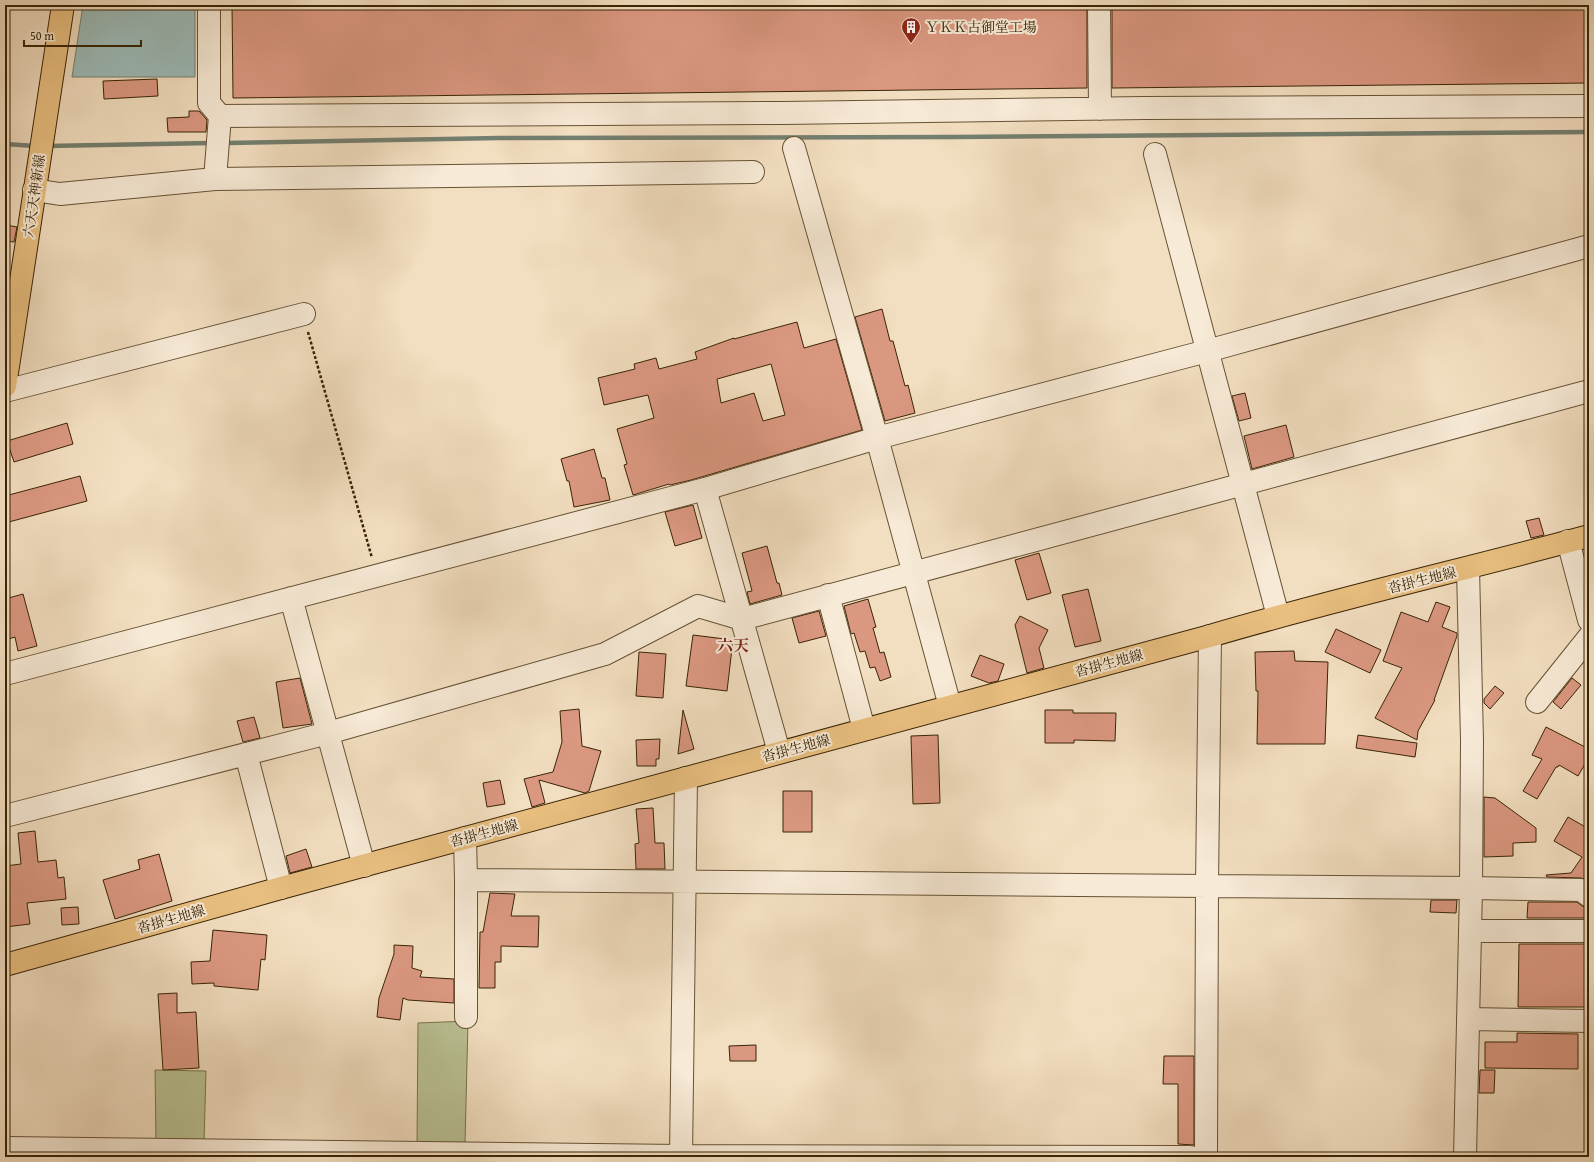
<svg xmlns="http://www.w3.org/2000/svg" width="1594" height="1162" viewBox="0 0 1594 1162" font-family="'Gentium Book Plus','Noto Serif JP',serif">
<rect width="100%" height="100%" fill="#f2dec0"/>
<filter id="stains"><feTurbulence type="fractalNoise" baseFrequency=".005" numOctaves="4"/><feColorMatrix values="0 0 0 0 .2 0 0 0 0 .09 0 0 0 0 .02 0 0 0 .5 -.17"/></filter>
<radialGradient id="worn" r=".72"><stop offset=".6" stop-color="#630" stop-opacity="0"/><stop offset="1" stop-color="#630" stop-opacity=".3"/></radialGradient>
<path fill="#b9c193" stroke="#79724c" d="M468 1021 465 1144H417L418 1023Z
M155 1070 206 1071 204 1141H156Z"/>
<path fill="#9cbbb8" stroke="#747f70" d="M83 5H195V77H72Z"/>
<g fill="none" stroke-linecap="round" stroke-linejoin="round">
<path stroke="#747f70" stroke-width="4.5" d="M225 143 499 138 954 137 1589 132
M5 144 35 146
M47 146 211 143"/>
</g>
<path fill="#db9881" stroke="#392405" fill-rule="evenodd" d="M232 5H1087V88L233 98Z
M1112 5H1589V83L1112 88Z
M157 79 158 96 104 99 103 81Z
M189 111H199L207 120 206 132H168L167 118 189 117Z
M6 225 17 227 14 242 5 241Z
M882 309 890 341H893L905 386 908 385 915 413 885 421 855 317Z
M797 322 804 348 836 339 862 430 691 480 670 485 669 484 633 495 624 465 627 464 617 429 654 418 648 395 604 405 598 378 635 369 634 364 656 358 659 369 697 359 695 352 734 338V339ZM771 364 785 415 763 421 754 393 721 403 717 379Z
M1245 393 1251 418 1239 421 1232 396Z
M67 423 73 444 14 462 7 441Z
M1286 425 1294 457 1252 469 1244 436Z
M594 449 602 478H605L610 500 574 507 569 481H567L561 459Z
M80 476 87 501 5 523V496Z
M693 505 702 538 675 546 665 512Z
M1539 518 1544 535 1531 538 1526 521Z
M767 546 777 583H779L782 595 750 604 747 592 752 591 742 553Z
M1039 553 1051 593 1027 600 1015 560Z
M1088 589 1101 641 1075 647 1062 595Z
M23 594 37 646 18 651 15 637 5 640V599Z
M868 599 876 627 873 628 880 653 884 652 891 677 880 681 875 667 870 668 865 651 860 652 854 633 851 634 844 606Z
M1436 602 1450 607 1442 627 1457 633V636L1434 700H1435L1418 731 1417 740 1375 718 1402 668 1383 661 1401 612 1428 622Z
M819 611 826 636 799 643 792 618Z
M1020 616 1048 630 1039 648 1044 668 1027 673 1015 625Z
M1336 629 1381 650 1370 673 1325 652Z
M693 635 733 640 727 691 686 686Z
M1294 651 1295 661 1328 662 1325 744H1257L1258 691H1256L1255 652Z
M639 652 666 654 663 698 636 696Z
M980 655 1004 664 998 681 989 683 971 676Z
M300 678 312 724 283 728 276 682Z
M1572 678 1581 685 1561 709 1553 702Z
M1495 686 1504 693 1490 709 1484 703V699Z
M579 709 582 746 601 751 589 791 585 793 539 780 545 803 532 807 524 779 553 772 562 742 560 711Z
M683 710 694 749 678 754Z
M1045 710H1073V713H1116L1115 741 1074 740V743H1045Z
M254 717 260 738 243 742 237 721Z
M1546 727 1589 749V757L1578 776 1559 765 1558 767H1556L1537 799 1523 791 1542 759 1532 755Z
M938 735 940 803 913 804 911 736Z
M1358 735 1417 743 1415 757 1356 748Z
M660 739 659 759H656V766H637L636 740Z
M500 780 505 804 487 807 483 783Z
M783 791H812V832H783Z
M1484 797 1495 798 1536 828V842L1513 843V856L1484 857Z
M653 808 655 843H664L665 869H636L635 844 639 843 636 809Z
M1568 817 1589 829V880L1581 878 1547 877 1546 875 1571 873 1582 857 1554 841Z
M35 831 38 862 56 860 58 878 64 877 66 899 27 903 30 924 5 927V866L21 864 18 833Z
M306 849 312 867 290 873 286 856Z
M159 854 172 901 115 919 103 880 140 869 138 860Z
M490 893 515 894 511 916H539L538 947 501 946V962H495V988H479L480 932H483Z
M1431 900H1457L1456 913 1430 912Z
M1528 902H1577L1582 906 1589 908V918H1527Z
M78 907 79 924 62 925 61 908Z
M213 930 267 935 265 960 261 959 258 990 214 986V983L192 984 191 962 210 961Z
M1519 944H1589V1007H1518Z
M394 945 413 946 412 968 422 971 420 977 454 979V1003L408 1000 403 998 400 1020 377 1017 379 998 394 954Z
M177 993V1013L196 1012 199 1068 163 1070 158 994Z
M1517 1033 1578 1034V1069L1485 1068V1042H1517Z
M756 1045V1061H730L729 1046Z
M1164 1056H1194V1145L1178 1144V1084H1163Z
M1480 1070H1495L1494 1093H1479Z"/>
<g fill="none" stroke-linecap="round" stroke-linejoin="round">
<g stroke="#675234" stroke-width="24">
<path id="minor" d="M209 5V103L220 116 215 179 753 172
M1099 5 1100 109
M220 116 783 113 1145 108 1589 106
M794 148 877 438 950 706
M1155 154 1278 616
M34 190 60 194 215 179
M5 391 304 314
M705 489 779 752
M1568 541 1589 620
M828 595 864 729
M291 598 364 866
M5 674 705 489 877 438 1207 351 1589 246
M1537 702 1589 637
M246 754 281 888
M5 816 328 733 605 654 698 606 742 619 1589 391
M465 838 466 880 1471 888 1581 890 1589 896
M466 880V1017
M1470 931H1589
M1468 1019 1589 1021
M5 1148 681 1156 1190 1157
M681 1157 686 778
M1206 1157 1207 886 1210 636
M1465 1157 1471 888 1472 741 1468 568"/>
</g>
<g stroke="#392405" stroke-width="24">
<path id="major" d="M5 386 63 5
M5 965 281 888 1210 636C1335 599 1463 570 1589 536"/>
</g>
<path stroke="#392405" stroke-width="2.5" stroke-dasharray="3 2" stroke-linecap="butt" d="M308 332 372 558"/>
<use href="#minor" stroke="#f7ead6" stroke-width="22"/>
<use href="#major" stroke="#e9bf80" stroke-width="22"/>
</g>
<defs>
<g id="building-pin" transform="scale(1)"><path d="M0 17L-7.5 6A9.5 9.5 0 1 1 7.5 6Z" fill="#8f2418" stroke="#f7ead6"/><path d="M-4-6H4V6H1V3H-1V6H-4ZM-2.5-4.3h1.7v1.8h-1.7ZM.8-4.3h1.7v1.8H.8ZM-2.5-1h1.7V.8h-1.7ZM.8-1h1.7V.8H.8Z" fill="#fff"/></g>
</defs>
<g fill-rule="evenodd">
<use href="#building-pin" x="911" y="27"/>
</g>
<g text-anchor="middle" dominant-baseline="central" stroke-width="4" stroke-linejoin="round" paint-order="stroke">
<g font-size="14" fill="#392405" stroke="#f7ead6" text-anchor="start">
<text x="925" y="27">ＹＫＫ古御堂工場</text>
</g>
<g font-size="14" fill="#392405" stroke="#f7ead6">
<text transform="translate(34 196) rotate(-82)">六天天神新線</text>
<text transform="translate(1422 580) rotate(-14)">沓掛生地線</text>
<text transform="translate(1109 663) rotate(-15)">沓掛生地線</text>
<text transform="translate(796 748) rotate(-15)">沓掛生地線</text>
<text transform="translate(484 833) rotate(-15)">沓掛生地線</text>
<text transform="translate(171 919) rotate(-16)">沓掛生地線</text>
</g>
<g font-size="16" font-weight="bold" fill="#7a1f14" stroke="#f7ead6">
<text x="733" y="645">六天</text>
</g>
</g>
<rect width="1594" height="1162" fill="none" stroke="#f2dec0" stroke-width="20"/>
<rect x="6" y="6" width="1582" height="1150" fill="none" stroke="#392405" stroke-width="2"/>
<rect x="10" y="10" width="1574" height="1142" fill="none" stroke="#392405"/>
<path d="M24 40v6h117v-6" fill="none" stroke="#392405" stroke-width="2"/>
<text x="30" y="40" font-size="12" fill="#392405" stroke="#f7ead6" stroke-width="3" paint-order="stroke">50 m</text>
<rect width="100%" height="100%" filter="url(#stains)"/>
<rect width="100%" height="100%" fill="url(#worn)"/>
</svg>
